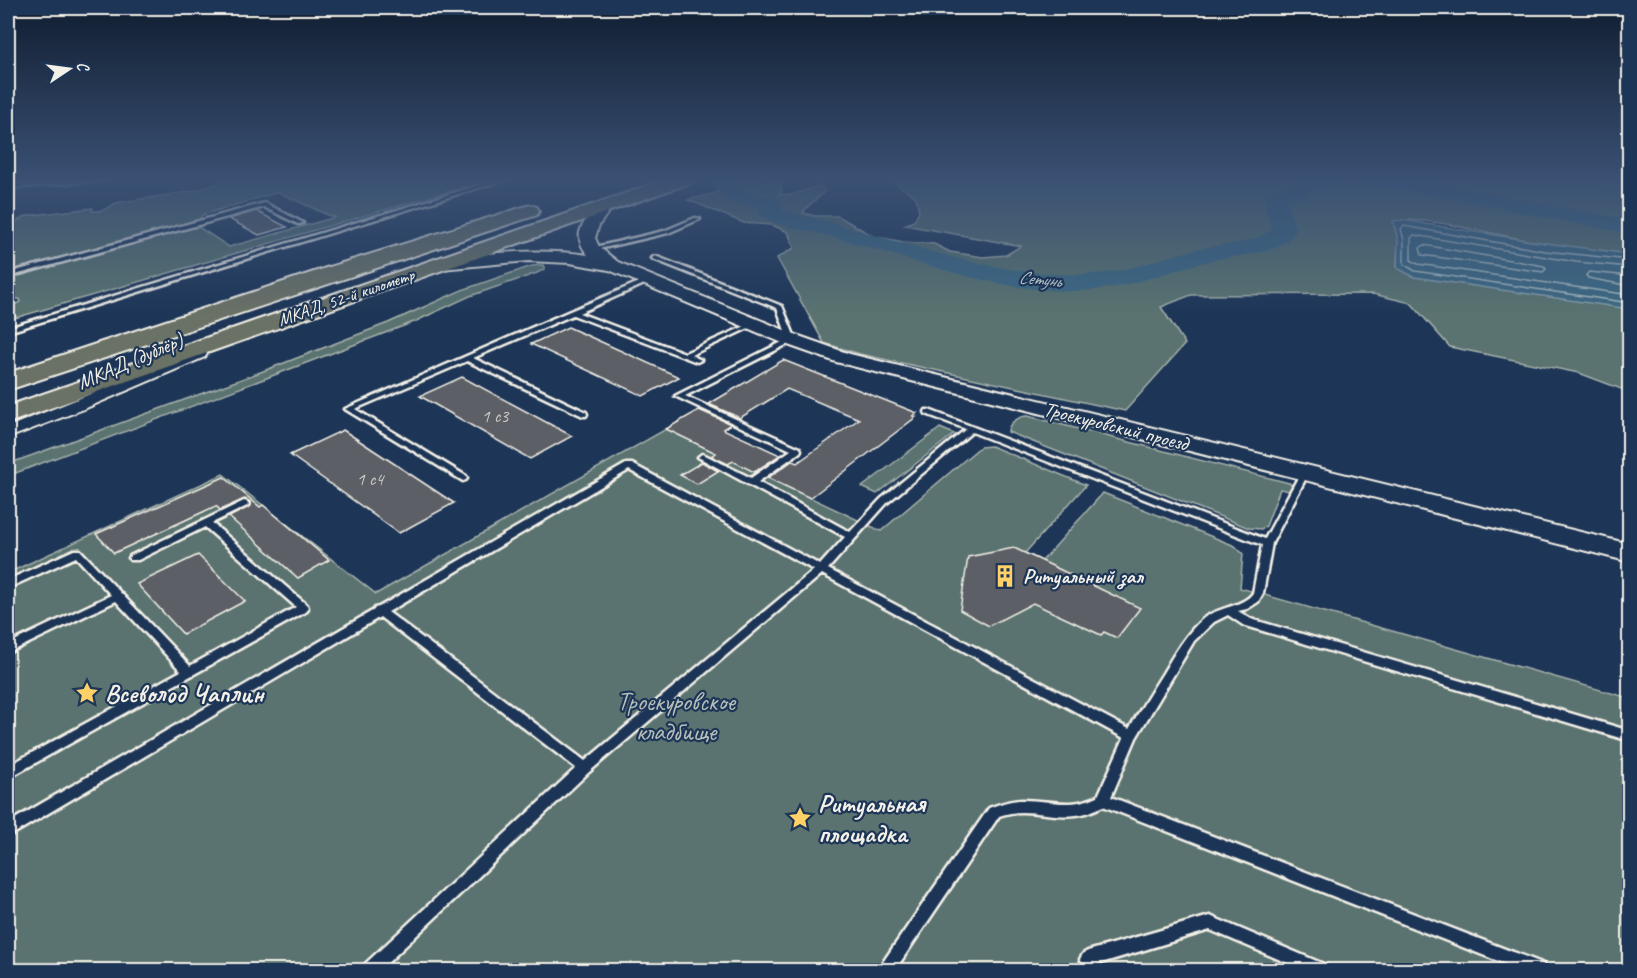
<svg xmlns="http://www.w3.org/2000/svg" width="1637" height="978" viewBox="0 0 1637 978" font-family="Caveat,sans-serif">
<rect width="100%" height="100%" fill="#1d3557"/>
<filter id="ink" filterUnits="userSpaceOnUse"><feTurbulence type="fractalNoise" baseFrequency=".0167" numOctaves="2"/><feDisplacementMap in="SourceGraphic" scale="12" xChannelSelector="R" yChannelSelector="G"/><feConvolveMatrix kernelMatrix="1 2 1 2 8 2 1 2 1" color-interpolation-filters="sRGB"/></filter>
<g filter="url(#ink)">
<path fill="#5a7370" stroke="#a7b2ac" stroke-width="1.5" d="M235 179 467 181 466 186 8 320V308L20 302V299H8V278L197 226 229 247 336 217 330 216 278 192 202 215 199 220 8 271V226L26 216 93 208 92 211C103 212 107 208 116 203L193 191Z
M889 179H1593L1601 184 1629 187V254C1590 250 1550 245 1511 237 1480 232 1422 215 1393 222L1398 240 1397 267 1629 309V392L1579 373 1450 347 1411 303 1373 294 1191 295 1161 307 1185 344 1125 411 860 354 824 343 777 258 794 248 788 232 772 225 744 223 688 200 712 194 742 180 780 184 782 189 779 194 791 195 819 186 825 190C819 200 808 203 803 213L815 216H838L873 236 903 242 934 244 950 252 983 257 1006 255 1021 246 905 225 914 221 919 211 916 197Z
M543 265 545 269 537 273 470 296 414 322 8 476V464L258 373 388 323 462 290 532 266Z
M1028 416 1289 483 1298 488 1300 493 1280 489 1266 526 1261 529 1249 528 1008 432C1008 423 1019 416 1028 416Z
M940 428 954 434 877 494 862 487Z
M666 429 881 531 980 447 991 446 1086 485 1025 553 1042 561 1103 493 1235 546 1243 554 1240 588 1629 698V970H8V573L223 474 376 594Z"/>
<path fill="#3e6983" stroke="#879fab" stroke-width="1.5" d="M1402 220 1531 241 1629 254V309L1414 277 1397 268 1398 240 1393 221Z"/>
<g fill="none" stroke-linecap="round" stroke-linejoin="round">
<path stroke="#abbbc0" stroke-width="1.5" d="M1424 245 1544 266 1546 269 1543 272 1422 255 1420 248Z
M1630 260 1545 251 1404 226 1401 229 1404 240V264L1415 271 1630 303
M1630 267 1576 262 1414 235 1411 238V260L1418 264 1630 295
M1630 276 1589 272 1586 275 1588 278 1630 286"/>
<path fill="#3e6983" fill-rule="evenodd" d="M706 179H732L747 193 779 199 783 207 781 210C883 232 986 280 1092 274 1127 272 1160 258 1194 250 1219 243 1251 246 1272 229L1265 207V199L1268 194 1282 187 1308 179H1413L1630 220V234L1412 191 1358 185 1351 183 1348 180 1346 183 1313 190 1287 202 1296 231C1278 257 1240 254 1213 260 1173 269 1135 286 1094 290 1006 297 920 261 837 238 818 232 767 226 757 211L759 208 732 203Z"/>
</g>
<path fill="#5b5e65" stroke="#f4f1e8" stroke-width="1.5" d="M256 211 287 227 259 235 229 219Z
M568 327 597 340 679 377 643 396 531 344Z
M783 360 917 413 913 416 916 417 810 498 768 478 792 461 797 463 859 419 787 389 740 418 709 404Z
M462 377 572 436 530 459 420 396Z
M699 410 731 424 723 429 780 455 754 472 733 461 728 464 711 456 716 453 666 429Z
M343 430 454 503 399 533 290 455Z
M702 462 718 471 697 484 680 475Z
M224 477 260 507 263 505 329 560 298 578 229 517 251 506V502L245 499 220 510 216 506 114 553 96 534Z
M1014 548 1042 561 1140 608 1117 638 1104 632 1101 635 1033 603 989 626 960 610 968 557Z
M198 555 245 601 183 634 137 584Z"/>
<g fill="none" stroke-linecap="round" stroke-linejoin="round">
<g stroke="#f4f1e8" stroke-width="5">
<path id="lane" d="M88 179H108L106 180 8 188V185Z
M500 179H507L8 332V328Z
M265 203 303 223 298 224 264 207 8 277V273Z
M695 218 700 219 668 233 590 251 587 249 664 231Z
M655 256 782 306 796 340 794 341 685 396 800 448 801 450 800 452 758 482 850 532 881 499 966 429 926 414 925 412 926 410H929L1265 539 1301 472 1302 470H1308L1309 472 1272 543 1263 593 1258 602 1247 609 1238 611 1251 619 1630 731V741L1243 625 1228 615 1214 622 1194 641 1136 738 1111 797 1539 962 1544 965 1546 970H1521L1103 806C1095 810 1086 814 1076 815 1049 818 1025 806 999 816L895 970H879L881 965 989 808C1000 804 1010 800 1022 800 1050 800 1071 809 1098 796L1124 738 822 574 589 772 380 970H361L364 965 576 768 380 617 13 834 8 836V823L374 610 375 608 379 607 626 464H632L820 565 845 537 698 457 702 454 705 455 751 478 791 450 675 396 788 339 777 308 653 259 652 258ZM972 432 1262 545 1253 593C1243 607 1218 607 1204 618 1186 633 1175 653 1163 673 1151 692 1140 710 1129 729L828 569 887 503ZM629 470 814 570 585 761 388 612Z
M649 278 651 279V281L579 313 685 353 752 323H756L757 324 691 355 701 360 697 362 573 315 473 358 586 412 587 414 586 416H583L467 361 355 409 466 476 467 478 466 480 463 481 345 409 570 311Z
M244 501 247 502 249 504 247 506 212 523 307 605 308 608 307 611 12 776 8 777V766L181 671 116 601 8 653V644L111 595 76 557 8 588V580L74 550H80L190 666 296 607 205 527 138 560H130L129 558 130 556Z
M1210 916 1326 965 1328 970H1304L1210 930 1088 967 1083 964 1080 959 1083 954 1088 951Z"/>
</g>
<g stroke="#f4f1e8" stroke-width="4">
<path id="street" d="M200 350 205 351 207 354 205 357 84 409 8 438V427Z"/>
</g>
<g stroke="#f4f1e8" stroke-width="4">
<path id="secondary" d="M604 202 612 207 599 225 595 238 599 247 618 262 799 336 850 354 1630 544V562L836 362 785 344 609 270 570 263 528 261 441 269 435 268 432 264 435 260 441 259C491 253 539 248 588 255 570 234 584 222 599 204Z"/>
</g>
<g stroke="#f4f1e8" stroke-width="4">
<path id="highway" d="M667 179H693L690 183 8 423V406Z
M530 205 537 207 539 211 537 215 8 390V373L326 268Z"/>
</g>
<use href="#lane" fill="#1d3557" fill-rule="evenodd"/>
<use href="#street" fill="#1d3557" fill-rule="evenodd"/>
<use href="#secondary" fill="#1d3557" fill-rule="evenodd"/>
<use href="#highway" fill="#6a7165" fill-rule="evenodd"/>
</g>
</g>
<linearGradient id="sky" x2="0" y2="1"><stop stop-color="#101d30"/><stop offset="0.57" stop-color="#3a5174"/><stop offset="1" stop-color="#3a5174" stop-opacity="0"/></linearGradient>
<rect width="1637" height="316" fill="url(#sky)"/>
<defs>
<g id="building-bare" transform="scale(1.8)"><path d="M-4-6H4V6H1V3H-1V6H-4ZM-2.5-4.3h1.7v1.8h-1.7ZM.8-4.3h1.7v1.8H.8ZM-2.5-1h1.7V.8h-1.7ZM.8-1h1.7V.8H.8Z" fill="#ffd166" stroke="#1d3557" stroke-width="2.5" paint-order="stroke"/></g>
<g id="sight-bare" transform="scale(1.8)"><path d="M0-6L1.8-2.2L6-1.7L2.9 1.2L3.7 5.4L0 3.3L-3.7 5.4L-2.9 1.2L-6-1.7L-1.8-2.2Z" fill="#ffd166" stroke="#1d3557" stroke-width="2.5" paint-order="stroke"/></g>
</defs>
<g fill-rule="evenodd">
<use href="#building-bare" x="1005" y="576"/>
<use href="#sight-bare" x="87" y="693"/>
<use href="#sight-bare" x="800" y="818"/>
</g>
<g text-anchor="middle" dominant-baseline="central" stroke-width="4.5" stroke-linejoin="round" paint-order="stroke">
<g font-size="18" font-style="italic" fill="#b4c1c5" stroke="#1d3557">
<text transform="translate(1040 279) rotate(6)">Сетунь</text>
</g>
<g font-size="18" fill="#f4f1e8" stroke="#1d3557">
<text transform="translate(346 297) rotate(-19)">МКАД, 52-й километр</text>
</g>
<g font-size="18" fill="#ceccc7">
<text x="495" y="416">1 с3</text>
<text x="370" y="479">1 с4</text>
</g>
<g font-size="21" fill="#f4f1e8" stroke="#1d3557">
<text transform="translate(130 361) rotate(-23)">МКАД (дублёр)</text>
<text transform="translate(1116 426) rotate(14)">Троекуровский проезд</text>
</g>
<g font-size="21" font-weight="bold" fill="#f4f1e8" stroke="#1d3557" text-anchor="start">
<text x="1023" y="576">Ритуальный зал</text>
</g>
<g font-size="26" font-weight="bold" fill="#f4f1e8" stroke="#1d3557" text-anchor="start">
<text x="105" y="693">Всеволод Чаплин</text>
<text x="818" y="803">Ритуальная<tspan x="818" dy="30">площадка</tspan></text>
</g>
<g font-size="26" fill="#b6bfb8" stroke="#1d3557">
<text x="676" y="701">Троекуровское<tspan x="676" dy="30">кладбище</tspan></text>
</g>
</g>
<rect width="1637" height="978" fill="none" stroke="#1d3557" stroke-width="30"/>
<rect x="15" y="15" width="1607" height="948" fill="none" stroke="#f4f1e8" stroke-width="2" filter="url(#ink)"/>
<g transform="translate(69 69) rotate(77)" stroke="#1d3557" stroke-width="4.5" paint-order="stroke">
<path d="M0-4.5L10 22L0 15L-10 22Z" fill="#f4f1e8"/>
<text y="-9" font-size="16" font-weight="bold" text-anchor="middle" fill="#f4f1e8">С</text>
</g>
</svg>
